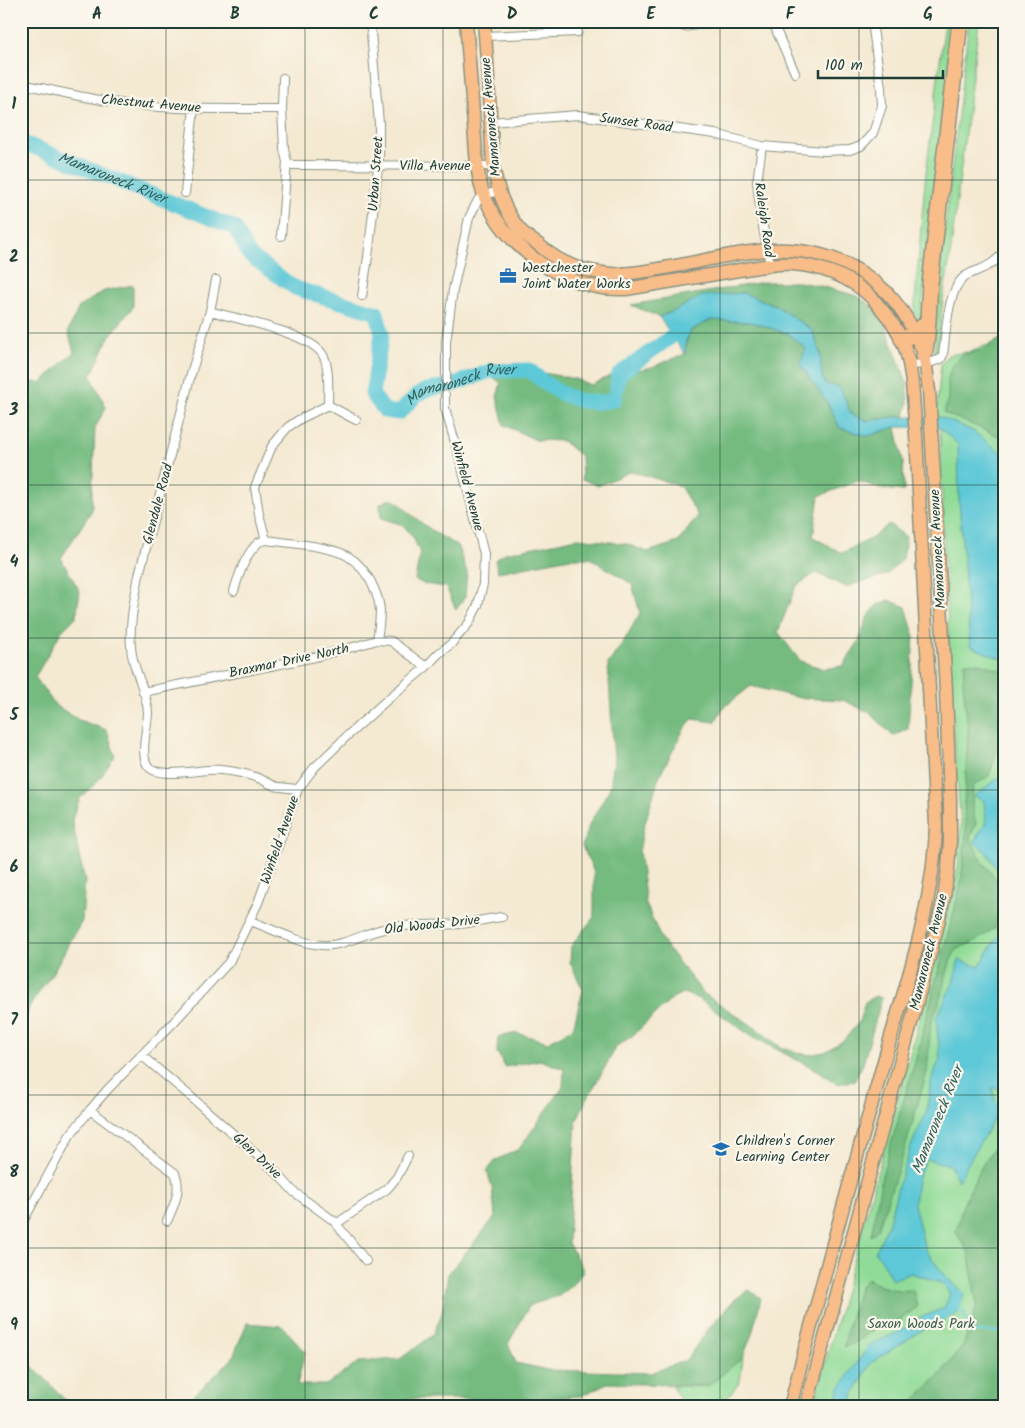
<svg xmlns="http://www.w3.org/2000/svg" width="1025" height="1428" viewBox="0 0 1025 1428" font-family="Kalam,sans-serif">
<rect width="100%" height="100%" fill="#fbf7ec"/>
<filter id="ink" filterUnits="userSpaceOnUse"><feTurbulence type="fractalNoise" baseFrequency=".02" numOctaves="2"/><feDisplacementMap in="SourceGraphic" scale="10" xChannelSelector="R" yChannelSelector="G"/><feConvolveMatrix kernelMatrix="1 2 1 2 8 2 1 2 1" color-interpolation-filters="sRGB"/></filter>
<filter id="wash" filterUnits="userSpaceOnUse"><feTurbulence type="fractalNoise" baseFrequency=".0096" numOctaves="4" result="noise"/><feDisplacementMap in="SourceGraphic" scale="20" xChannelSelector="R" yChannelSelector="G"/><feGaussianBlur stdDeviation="1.12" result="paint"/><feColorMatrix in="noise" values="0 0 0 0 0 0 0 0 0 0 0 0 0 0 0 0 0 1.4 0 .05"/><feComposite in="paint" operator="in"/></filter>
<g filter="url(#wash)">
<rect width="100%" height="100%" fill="#f4e9d1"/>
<path fill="#90db97" stroke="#588c66" d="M945 21H953L921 316 919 321 916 319 914 311 925 181Z
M969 21H979L950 257 943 298 938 350 937 354 935 355 934 354 940 270Z
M1004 336V1407H813L911 1051 958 869 961 824 954 743 943 529 940 428 941 430 936 417 941 364 948 355 973 351 997 341Z
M743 1357 740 1381 730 1395 715 1407H681V1401L672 1386H708Z"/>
<path fill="#74bb80" stroke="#4a7c5a" d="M764 282H799L820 286 857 296 880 311 907 383 908 403 905 417 867 422 851 414 840 387 825 384 822 376 820 353 812 330 775 305 742 293 674 311 659 317 631 305Z
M133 285V307L109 337 91 376 106 407 95 428 92 495V510L61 558 80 592 76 617 61 632 35 677 55 705 79 720 107 730 115 756 98 781 80 798 72 819 79 855 85 881 82 921 53 972 29 1007 21 1043V381L41 383 74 352 68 331 79 307 104 291Z
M711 320 751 322 789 334 807 349 827 402 840 428 868 436 896 427 903 462 904 491 882 489 858 481 819 496 813 537 842 553 872 538 889 524 906 537 903 559 888 574 846 587 816 573 796 586 778 632 800 661 824 669 843 666 859 641 867 618 877 605 889 600 906 607 914 635 908 729 893 736 870 713 843 700 800 698 751 686 723 708 715 722 692 719 684 729 659 777 644 826 639 851 646 904 662 941 703 993 760 1031 782 1048 807 1055 825 1052 844 1040 859 1022 865 1002 875 996 882 998 863 1064 854 1081 837 1084 820 1072 751 1036 699 999 683 993 674 997 632 1036 617 1046 583 1106 576 1122 568 1243 584 1271 571 1286 559 1296 530 1305 508 1344 516 1363 548 1370 651 1373 686 1360 713 1323 734 1300 749 1290 761 1298 752 1334 743 1357 708 1386 607 1383 581 1396 529 1399H409L381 1407H182L232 1359 247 1323 282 1326 305 1351 297 1385H326L359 1362 400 1359 433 1335 442 1313 448 1274 495 1217 492 1187 487 1171 496 1160 519 1149 563 1087 564 1069 540 1060 505 1067 497 1052 498 1037 517 1033 548 1042 573 1028 583 990 570 962 571 946 594 917V872L582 846 590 823 610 788 614 760 608 664 624 641 640 613 632 584 590 558H570L498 572 495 560 505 553 578 538 627 544 647 552 678 542 698 516 680 486 631 471 598 486 582 479 581 456 563 441 536 440 504 425 497 397 501 383 481 368 491 363 575 379 591 385 610 376 652 367 685 354C687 330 691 330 711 320Z
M1004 337V440L999 436 944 413 948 398V378L952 366 962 355 983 350Z
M390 499C400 502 404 508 412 515 426 527 441 537 457 545L467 572 465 597 456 610 446 587 424 584 415 580 420 553 413 537 403 525 381 518 380 504Z
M965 662 978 663 1004 671V729L989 776 973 786 972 806 976 823 970 838 982 861 997 881 1002 902 995 928 974 942 957 949 951 959 938 1006 931 1022 927 1072 904 1152 878 1229 871 1236 882 1175 916 1058 961 883 966 834 964 804 968 733 963 682Z
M1004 1136V1407H908L943 1371 963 1346 977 1305 968 1251 956 1232 963 1205 982 1166 994 1147Z
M867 1278C882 1289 895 1291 913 1290L917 1307 900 1320 880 1325 855 1343 844 1347 847 1330 859 1288Z
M21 1357 44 1377 63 1398 74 1407H26L21 1398Z"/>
<path fill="#5dc8d7" stroke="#3e8286" d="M743 293 775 305 812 330 820 353 822 376 825 384 840 387 851 414 868 421 895 417H941L973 431 1004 455V659L988 654 970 646 959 500 958 444 940 428 896 427 868 436 840 428 827 402 800 364 806 349 789 334 751 322 711 320 691 330 686 340 685 354 659 317 674 311 702 296Z
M1004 772V810L1001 825 1004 835V880L987 853 974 842 986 822 984 801 974 796 1003 775Z
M1004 926V1089L992 1088 998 1112 958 1181 950 1165 926 1159 917 1180 914 1204 925 1249 945 1276 964 1294 958 1313 925 1328 871 1363 853 1395 852 1407H835L839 1389 870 1344 897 1333 924 1316 944 1308 950 1295 944 1284 911 1273 892 1280 881 1259 875 1253 888 1225 898 1187 911 1146 926 1113 931 1081 940 1058 936 1018 953 983 959 960 979 967Z"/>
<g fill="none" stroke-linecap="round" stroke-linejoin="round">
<path stroke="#5dc8d7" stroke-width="2.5" d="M993 1103 1004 1107
M956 1309 964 1312 965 1318 969 1320 965 1329 977 1332H1004"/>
<path stroke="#5dc8d7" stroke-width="15" id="s1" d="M21 142 235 228 249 255 295 288 377 313 382 334 372 394 385 411 399 413 417 395 426 390 452 385 490 371 529 370C548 386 568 402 594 402 600 403 607 401 614 400L619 374 674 335 686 324"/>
</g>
</g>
<g filter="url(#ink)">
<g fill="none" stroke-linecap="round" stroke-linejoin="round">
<g stroke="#8a9382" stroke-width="10">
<path id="street" d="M772 21 795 73
M684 27 726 21
M485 36 578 32
M21 84C63 92 104 103 147 106 191 110 237 109 282 109
M490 122 578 115 715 134 762 146 824 151 850 150 861 146 873 133 882 106 881 88 872 21
M762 146 757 182 761 216 770 265
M287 162 292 165H300L493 166
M185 193 194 108
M281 236 287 162 284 149 282 109 283 78
M216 280 210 311 191 374 139 575C135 598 129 623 131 647 132 670 148 692 148 713 148 725 138 759 150 768 164 779 203 768 221 770 233 771 247 774 258 778 264 780 269 784 275 786 282 788 291 788 298 789
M362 296 368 257 379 159V123L370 21
M210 311C236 319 310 333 323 355 330 367 328 391 328 405L300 419 288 427 272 446 255 487 259 514 266 540C287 543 333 546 349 557 359 563 364 571 370 580 383 605 381 613 377 640
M909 365 926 364 941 359 943 355C946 334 947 291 964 277 971 272 981 270 989 265 995 262 999 257 1004 253
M446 381V342L453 290 469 218 478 200 484 195 499 191
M328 405 356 420
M234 591C238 577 246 553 258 543 260 541 263 541 266 540
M143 692 315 657 353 647 377 640 391 641 426 667
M250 921C274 929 297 943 322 945 344 947 363 933 384 929 409 923 435 926 460 924 474 922 488 919 502 917
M141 1055 190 1096 275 1171 294 1192 334 1221 366 1261
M90 1110 175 1173C182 1189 174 1206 167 1221
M336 1224 387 1189 397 1177 408 1156
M21 1225 70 1135 90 1110 108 1089 171 1025 229 962 258 903 298 789 314 768 346 737 388 699 426 667 438 654 451 644 469 623 478 605 483 584 484 554 459 456 445 408V395"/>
</g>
<g stroke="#8a9382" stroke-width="15">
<path id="primary" d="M466 21 477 166C479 176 480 186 484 195 503 243 552 280 603 288 610 289 618 289 626 289L770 265C777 264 785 263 793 264 821 266 851 277 872 298 876 302 880 308 884 312 893 323 901 335 905 348 914 376 913 406 916 435L936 825C934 908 904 988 882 1068 850 1180 819 1293 790 1407
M484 21 487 61 493 166C497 189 505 213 521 231 526 236 533 241 539 245 556 260 573 269 596 272 603 273 611 275 619 274 669 271 718 254 768 250 833 246 892 278 917 339 920 344 923 350 924 356 927 367 927 379 929 390L946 691 950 800V841L948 869 944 897 936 932 806 1407"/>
</g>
<g stroke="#8a9382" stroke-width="18">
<path id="highway" d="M902 339 915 334 927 322
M924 356C929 332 928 308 930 284L960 21"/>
</g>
<use href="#street" stroke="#fff" stroke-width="8"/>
<use href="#primary" stroke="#f8bd89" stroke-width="12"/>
<use href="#highway" stroke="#f8bd89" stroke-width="15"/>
</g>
</g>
<path fill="none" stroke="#1f3d34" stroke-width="1" stroke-opacity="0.55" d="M166 21V1407M305 21V1407M443 21V1407M582 21V1407M720 21V1407M859 21V1407M21 180H1004M21 333H1004M21 485H1004M21 638H1004M21 790H1004M21 943H1004M21 1095H1004M21 1248H1004"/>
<defs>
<g id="office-bare" transform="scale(1.35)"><path d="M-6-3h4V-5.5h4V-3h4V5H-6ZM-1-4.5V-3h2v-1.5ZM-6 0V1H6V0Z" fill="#1f6fb2" stroke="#fbf7ec" stroke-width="2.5" paint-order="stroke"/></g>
<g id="school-bare" transform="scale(1.35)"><path d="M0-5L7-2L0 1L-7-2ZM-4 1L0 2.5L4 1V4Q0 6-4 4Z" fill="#1f6fb2" stroke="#fbf7ec" stroke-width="2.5" paint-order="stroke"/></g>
</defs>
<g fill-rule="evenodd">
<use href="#office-bare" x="508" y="276"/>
<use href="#school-bare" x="721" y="1149"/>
</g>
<g text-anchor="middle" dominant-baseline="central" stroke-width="4.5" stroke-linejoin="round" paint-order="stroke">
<g font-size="14" fill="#1f3d34" stroke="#fbf7ec">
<text transform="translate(151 104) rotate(5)">Chestnut Avenue</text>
<text transform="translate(491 117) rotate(-95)">Mamaroneck Avenue</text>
<text transform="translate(636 123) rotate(8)">Sunset Road</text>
<text x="435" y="166">Villa Avenue</text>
<text transform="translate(376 174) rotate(-86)">Urban Street</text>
<text transform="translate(764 220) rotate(82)">Raleigh Road</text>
<text transform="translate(467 486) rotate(75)">Winfield Avenue</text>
<text transform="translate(158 504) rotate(-75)">Glendale Road</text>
<text transform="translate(938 549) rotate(-93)">Mamaroneck Avenue</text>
<text transform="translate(289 661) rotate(-12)">Braxmar Drive North</text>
<text transform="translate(280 840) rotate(-71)">Winfield Avenue</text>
<text transform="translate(432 925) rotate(-6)">Old Woods Drive</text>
<text transform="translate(929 952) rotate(-76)">Mamaroneck Avenue</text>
<text transform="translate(257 1156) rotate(43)">Glen Drive</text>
</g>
<g font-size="14" fill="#1f3d34" stroke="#fbf7ec" text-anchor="start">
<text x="522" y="268">Westchester<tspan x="522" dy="16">Joint Water Works</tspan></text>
<text x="735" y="1141">Children's Corner<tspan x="735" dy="16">Learning Center</tspan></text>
</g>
<g font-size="14" fill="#365d48" stroke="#fbf7ec">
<text x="921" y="1324">Saxon Woods Park</text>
</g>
<g font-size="15" font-style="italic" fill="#2e605d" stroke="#fbf7ec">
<text stroke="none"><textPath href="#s1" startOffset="98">Mamaroneck River</textPath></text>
<text stroke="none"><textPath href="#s1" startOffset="592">Mamaroneck River</textPath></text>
<text transform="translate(938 1120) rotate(-68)">Mamaroneck River</text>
</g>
</g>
<rect width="1025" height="1428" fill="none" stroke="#fbf7ec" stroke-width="55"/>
<path d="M818 70v8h125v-8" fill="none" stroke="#1f3d34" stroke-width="2.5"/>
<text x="825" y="70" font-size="15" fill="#1f3d34" stroke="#fbf7ec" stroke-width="4" paint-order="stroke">100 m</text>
<rect x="28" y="28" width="970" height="1372" fill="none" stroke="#1f3d34" stroke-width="2"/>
<g font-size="16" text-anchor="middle" font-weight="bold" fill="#1f3d34">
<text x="97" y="19">A</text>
<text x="235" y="19">B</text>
<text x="374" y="19">C</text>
<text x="512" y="19">D</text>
<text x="651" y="19">E</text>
<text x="790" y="19">F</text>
<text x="928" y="19">G</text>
<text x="14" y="109">1</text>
<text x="14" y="262">2</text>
<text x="14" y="415">3</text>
<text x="14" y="567">4</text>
<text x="14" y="720">5</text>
<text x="14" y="872">6</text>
<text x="14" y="1025">7</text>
<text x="14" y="1177">8</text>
<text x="14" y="1330">9</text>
</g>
</svg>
